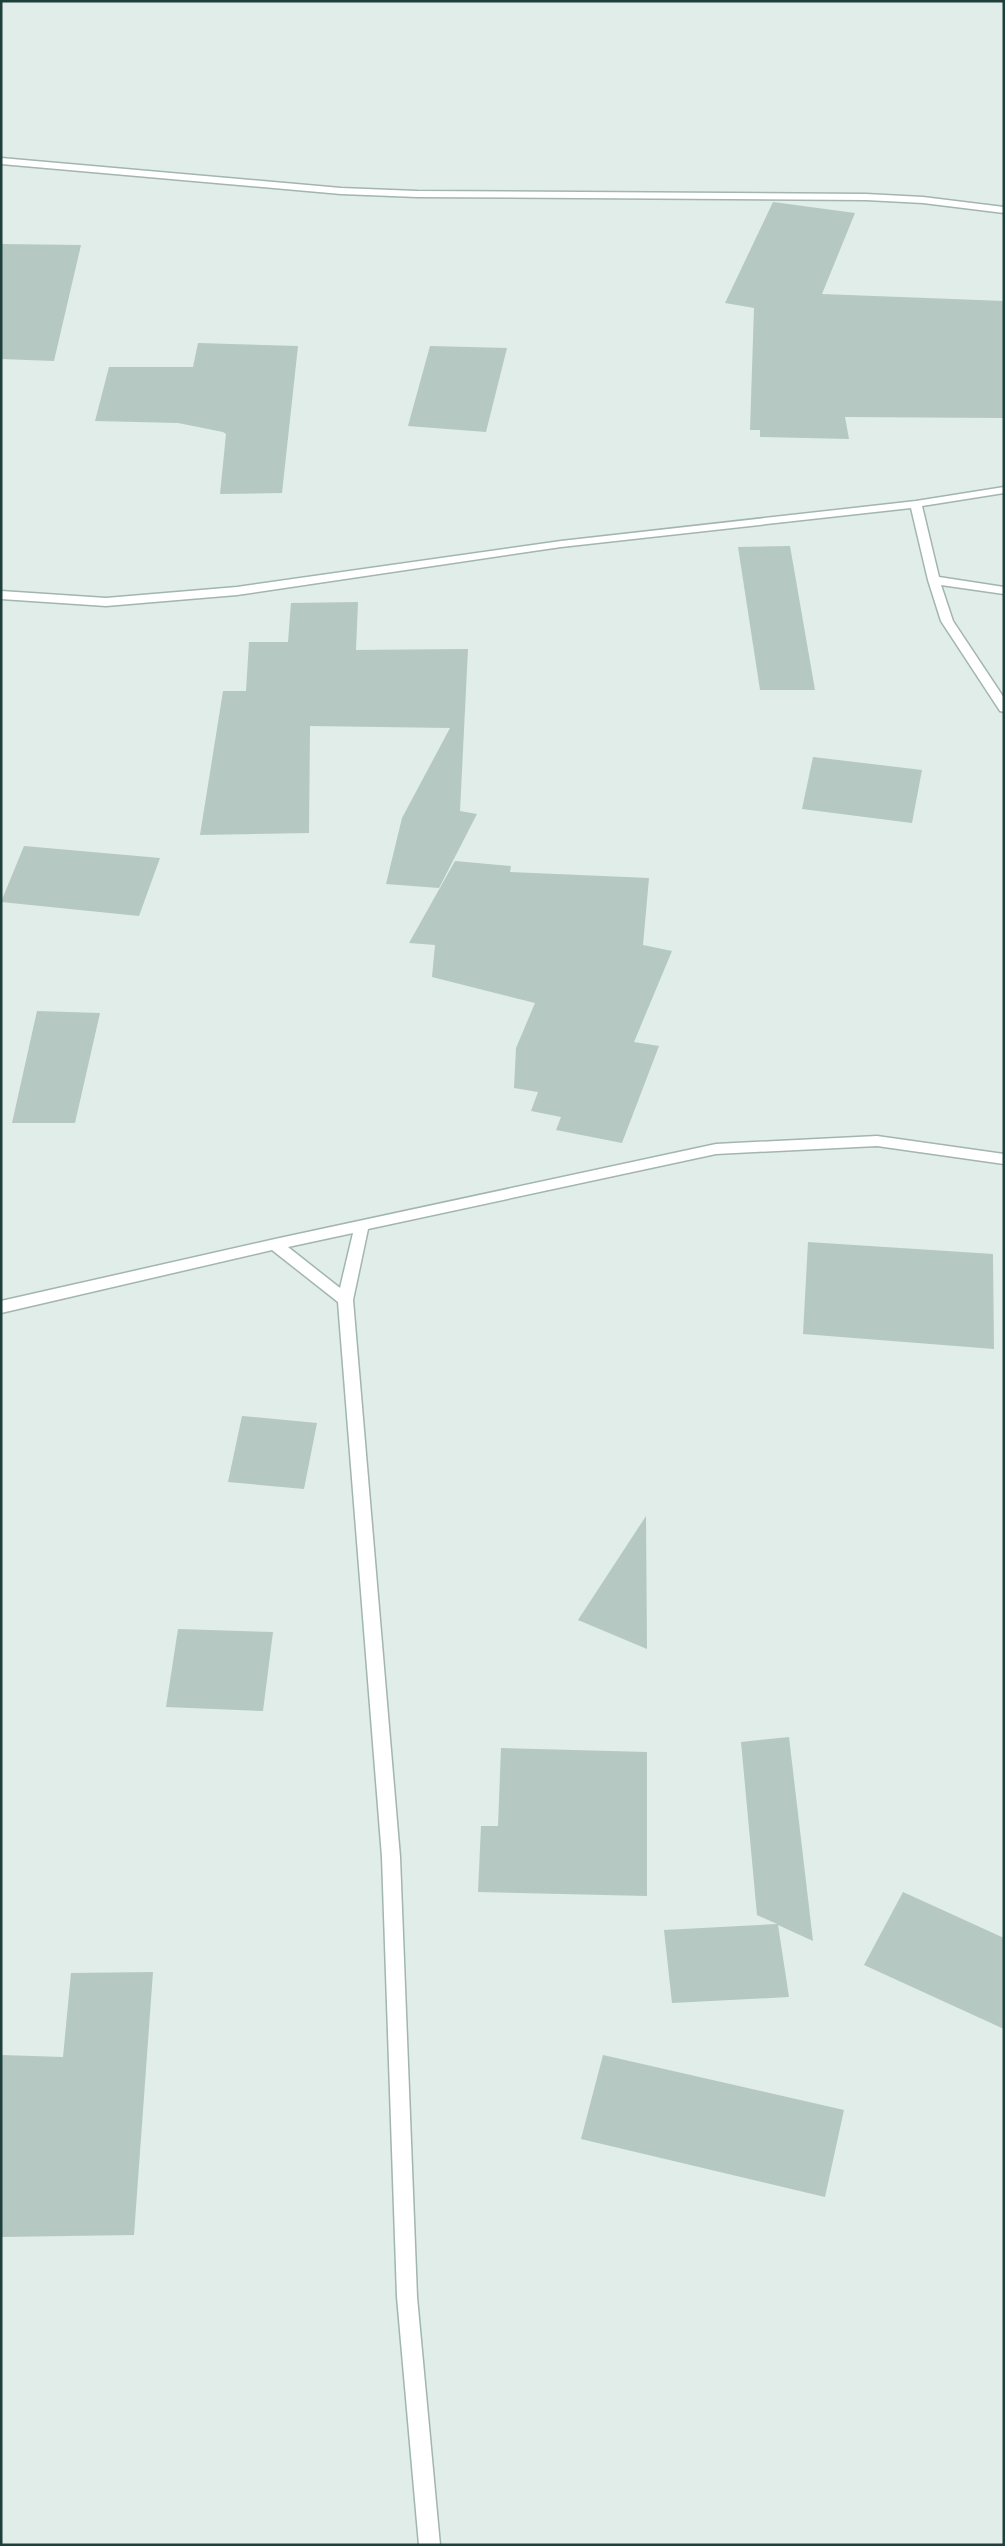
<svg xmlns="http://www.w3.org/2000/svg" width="1005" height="2546" viewBox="0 0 1005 2546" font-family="'Source Sans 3',sans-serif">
<rect width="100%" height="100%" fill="#e0ede9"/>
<path fill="#b5c8c2" d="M773 202 855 213 822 294 1004 301V418L845 417 849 439 760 437V430H750L754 308 725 303Z
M1 244 81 245 54 361 1 359Z
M198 343 298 346 282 493 220 494 226 434 223 432 178 423 95 421 109 367H193Z
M430 346 507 348 486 432 408 426Z
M790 546 815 690H760L738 547Z
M358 602 356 650 468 649 460 811 477 814 439 888 386 884 402 818 450 728 310 726 309 833 200 835 223 691H246L249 642H288L291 603Z
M813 757 922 770 912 823 802 809Z
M24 846 160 858 139 916 1 902Z
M455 861 511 866 510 872 649 878 643 945 672 951 634 1042 659 1046 622 1143 556 1130 561 1117 531 1111 538 1092 514 1088 516 1048 535 1003 432 977 435 945 409 943Z
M37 1011 100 1013 75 1123H12Z
M808 1242 993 1254 994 1349 803 1334Z
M242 1416 317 1423 304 1489 228 1482Z
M646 1516 647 1649 578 1620Z
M178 1629 273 1632 263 1711 166 1707Z
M789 1737 813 1941 778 1925 789 1997 672 2003 664 1930 777 1924 757 1915 741 1742Z
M501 1748 647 1752V1896L478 1892 481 1826H498Z
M903 1892 1004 1938V2029L864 1965Z
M153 1972 134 2235 1 2237V2055L63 2057 71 1973Z
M603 2055 844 2110 825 2197 581 2139Z"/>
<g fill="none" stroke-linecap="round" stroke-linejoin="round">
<g stroke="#a2b5b1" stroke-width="3">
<path id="minor" d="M1 158 341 188 417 191 866 194 923 197 1004 207V213L923 203 866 200 417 197 341 194 1 164Z
M1004 487V493L922 506 939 577 1004 587V594L941 585 953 621 1004 698V712L1000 711 941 621 928 580 911 508 561 547 237 595 106 606 1 599V591L106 598 237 587 561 541 916 501Z
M877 1136 1004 1154V1164L877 1146 716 1154 368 1229 353 1300 400 1857 417 2297 440 2545H419L397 2297 382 1857 338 1302 272 1250 1 1313V1301L275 1239 716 1144ZM353 1233 340 1288 288 1247Z"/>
</g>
<use href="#minor" fill="#fff" fill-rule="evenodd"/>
</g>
<rect width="1005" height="2546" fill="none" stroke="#1f3f3a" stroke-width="5"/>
</svg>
